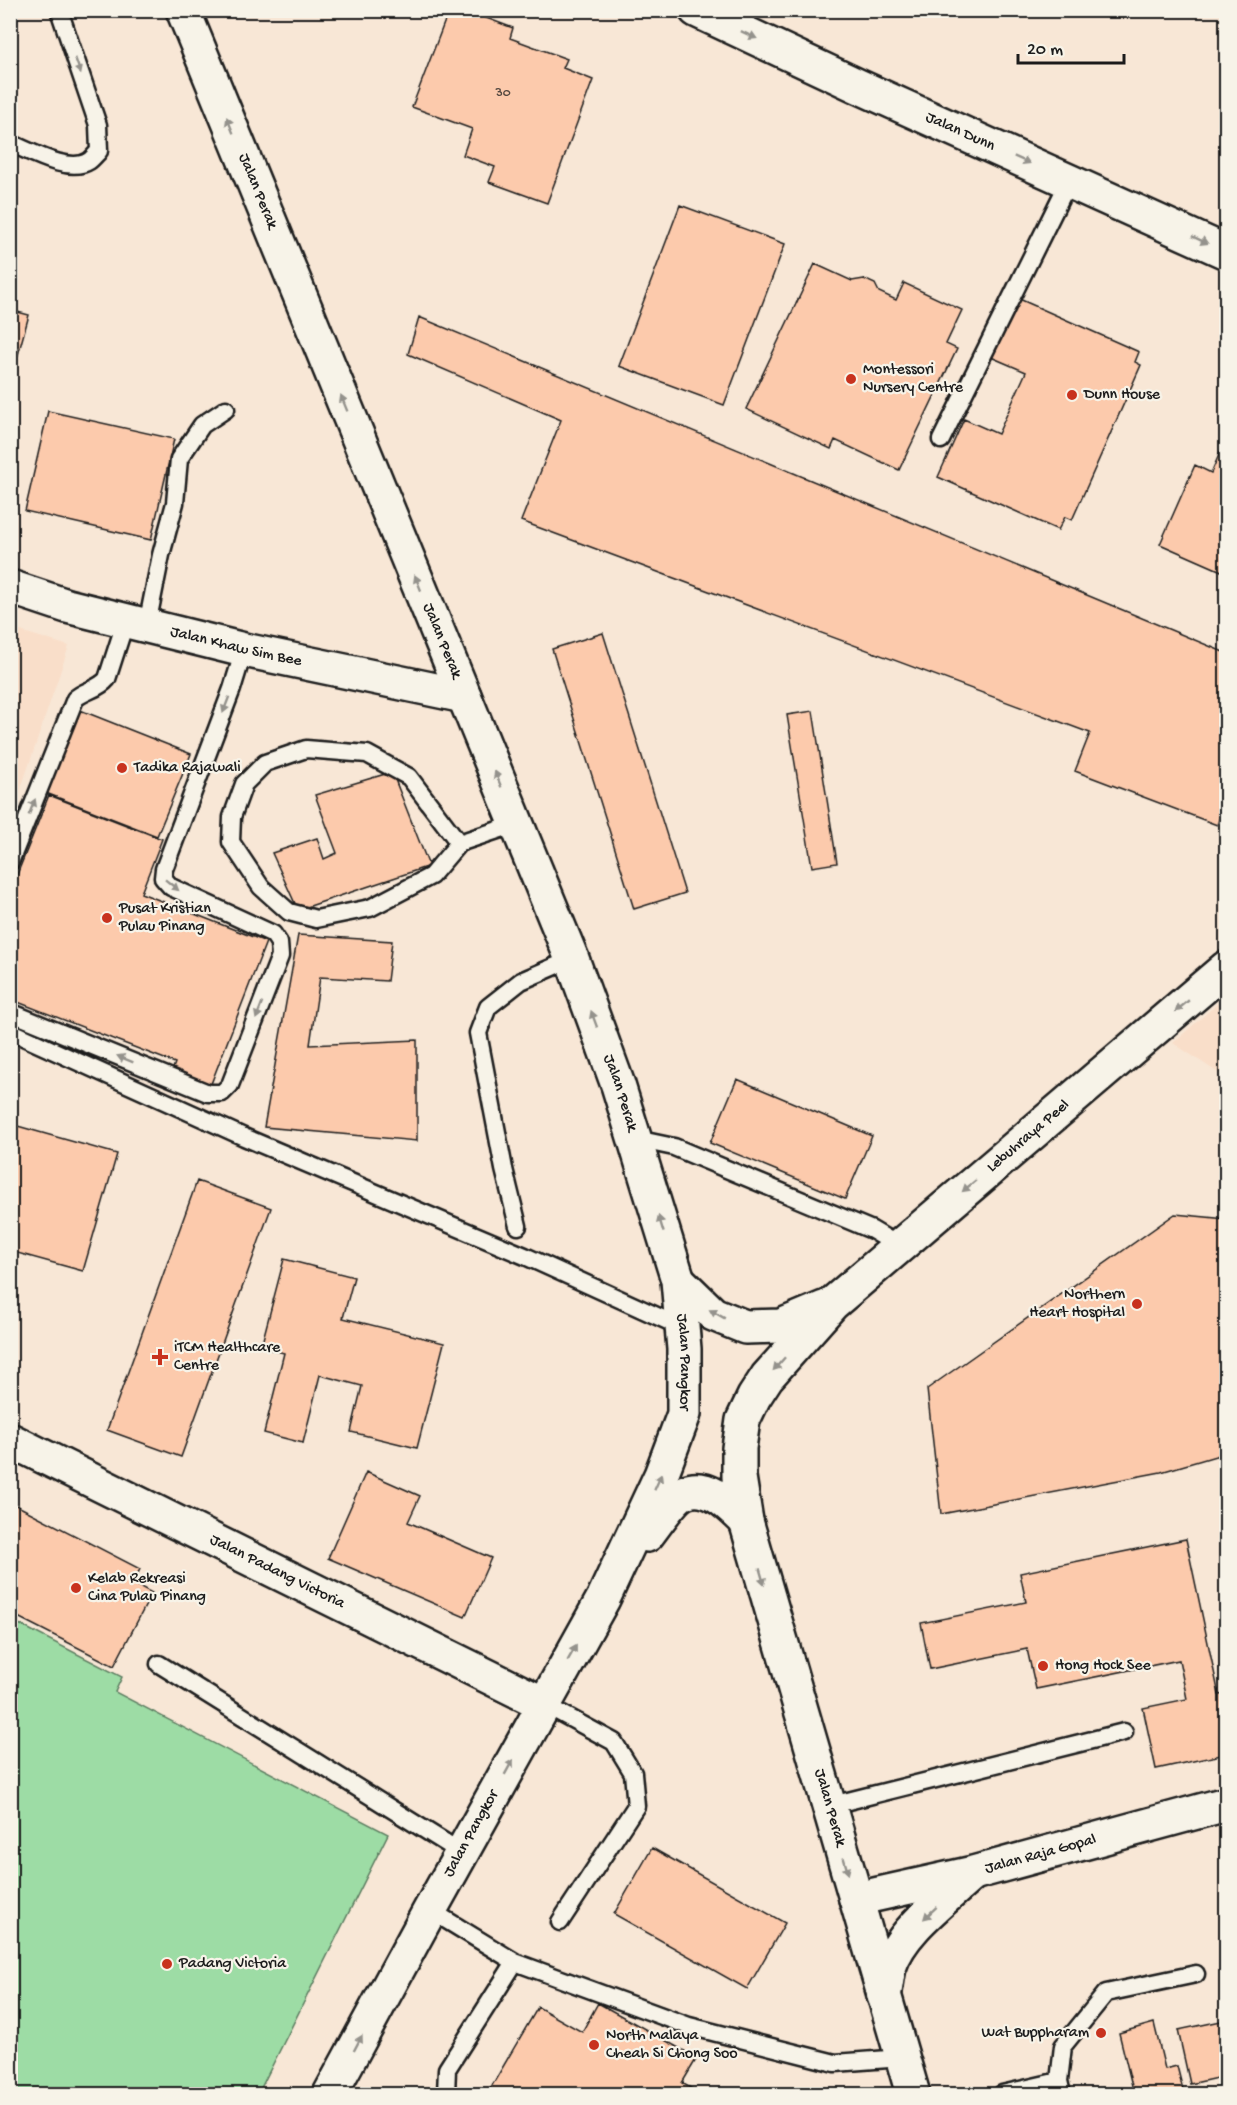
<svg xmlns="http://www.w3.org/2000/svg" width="1237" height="2105" viewBox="0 0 1237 2105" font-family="'Gochi Hand',sans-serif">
<rect width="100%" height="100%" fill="#f8e7d6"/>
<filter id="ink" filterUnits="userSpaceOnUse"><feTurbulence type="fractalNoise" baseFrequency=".0167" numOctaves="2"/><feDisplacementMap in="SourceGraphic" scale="12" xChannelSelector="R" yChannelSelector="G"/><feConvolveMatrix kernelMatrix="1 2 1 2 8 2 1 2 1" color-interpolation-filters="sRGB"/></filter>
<g filter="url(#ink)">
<path fill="#f9dec9" d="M11 628 69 646 11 818 10 628Z
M1226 996V1078L1173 1043Z"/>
<path fill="#9ddca5" stroke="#5c7c60" stroke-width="1.5" d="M11 1620 122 1677 115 1692 388 1834 258 2094H11Z"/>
<path fill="#fccaac" stroke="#1c1c1c" stroke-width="1.5" d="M449 10H465L513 28 510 38 567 59 563 68 593 80 547 203 489 182 495 167 463 155 472 129 412 107Z
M680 205 785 244 724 405 619 366Z
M815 264 852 281 864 279 875 284 879 292 896 300 904 283 962 310 946 344 957 349 899 470 835 440 831 449 746 409Z
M1017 298 1139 352 1135 362 1141 365 1072 520 1065 517 1058 530 938 477 964 419 998 434 1026 372 991 357Z
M10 310 29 315 11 380H10Z
M419 317 1226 653V800L1217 825 1075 771 1090 733 521 521 561 420 408 354Z
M48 411 174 439 151 540 25 511Z
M1226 439V573L1160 544 1195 465 1211 473Z
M603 633 685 893 634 909 552 649Z
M80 710 191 754 157 836 46 793Z
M813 711 837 863 812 867 787 715Z
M392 772 429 866 298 910 272 853 317 838 324 859 337 853 315 795Z
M49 795 162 839 141 893 266 942 209 1089 171 1074 175 1063 10 999V892Z
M298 935 392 941 387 981 320 977 310 1045 417 1040V1141L264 1127Z
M737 1079 872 1136 845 1199 710 1143Z
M14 1125 117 1154 83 1271 10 1251V1138Z
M197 1181 271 1208 181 1457 107 1430Z
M1175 1214 1226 1219V1453L1161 1472 941 1514 927 1389Z
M284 1259 354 1277 343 1318 444 1343 417 1448 351 1432 362 1386 320 1375 303 1443 264 1433 284 1353 261 1347Z
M366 1472 420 1496 408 1522 491 1558 465 1617 328 1558Z
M10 1502 140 1569 133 1583 152 1593 114 1666 10 1613Z
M1186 1539 1219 1695 1226 1694V1754L1156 1769 1143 1708 1187 1699 1179 1660 1036 1689 1027 1649 930 1669 921 1623 1026 1602 1020 1573Z
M652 1848 785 1923 747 1989 614 1914Z
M598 2003 697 2058 682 2083 694 2090 692 2094H487L538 2007 582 2032Z
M1226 2020V2076L1190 2084 1178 2030Z
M1154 2023 1165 2069 1177 2066 1184 2094H1134L1119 2033Z"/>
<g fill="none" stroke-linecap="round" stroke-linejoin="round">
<g stroke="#1c1c1c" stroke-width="21">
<path id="lane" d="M10 143C30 151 69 174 89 161 92 159 96 154 99 151L98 125 59 10
M941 440 1069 181
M147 625 161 555 175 503 179 459 202 425 226 409
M459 843 409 777 367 754 306 749 265 763 244 784 232 817 231 842 261 887 289 912 316 919 370 908 431 876 459 843 516 824
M10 862 75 699C84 690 98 690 107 679L126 620
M10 1012 208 1093H222L230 1085 280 956 279 943 273 934 171 887 163 878 164 869 232 689 244 650
M10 1031 244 1137 525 1256 681 1327
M636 1139 674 1147 872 1230 899 1246
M518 1226 504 1169 478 1033 488 1007 521 981 572 959
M159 1664 462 1853
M544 1704 614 1742 633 1773 636 1806 560 1922
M828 1806 1124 1732
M430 1910 515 1962 689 2026 835 2063 902 2058
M446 2094 447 2069 515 1962
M1002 2094 1059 2081
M1062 2094 1059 2081 1063 2046 1106 1993 1196 1974"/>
</g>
<g stroke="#1c1c1c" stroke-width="38">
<g id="street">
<path id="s1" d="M696 10 858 86 1226 252"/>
<path id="s2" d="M10 587 67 606 244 650 464 696"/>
<path id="s3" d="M10 1440 544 1704"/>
<path id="s4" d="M856 1899 973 1873 1226 1804"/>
<path d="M884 1996C886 1987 887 1977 889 1968 900 1931 944 1900 972 1874"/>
</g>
</g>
<g stroke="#1c1c1c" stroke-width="38">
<g id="secondary">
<path id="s5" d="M183 10 572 959 618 1085 678 1280 684 1349V1414L661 1475 603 1599 430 1910 330 2094"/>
<path d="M678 1280 713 1314 745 1327 781 1326 824 1308"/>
<path d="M647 1535C656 1524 673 1497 685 1492 709 1482 731 1507 746 1521"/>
<path id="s6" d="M913 2094 746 1521 739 1477V1448L743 1420 754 1397 767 1377 832 1304 1226 968"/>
</g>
</g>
<use href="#lane" stroke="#f7f3e8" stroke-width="16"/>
<use href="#street" stroke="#f7f3e8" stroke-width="33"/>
<use href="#secondary" stroke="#f7f3e8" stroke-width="33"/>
</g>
<defs><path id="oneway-solid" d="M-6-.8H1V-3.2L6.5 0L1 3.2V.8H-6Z" transform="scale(1.5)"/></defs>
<g fill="#94928c">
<use href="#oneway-solid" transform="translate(749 35) rotate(25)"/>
<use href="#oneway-solid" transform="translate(78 66) rotate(71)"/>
<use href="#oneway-solid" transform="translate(230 125) rotate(-112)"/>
<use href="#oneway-solid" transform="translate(1022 160) rotate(24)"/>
<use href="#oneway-solid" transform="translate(1200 240) rotate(25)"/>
<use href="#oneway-solid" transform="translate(344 403) rotate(-112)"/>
<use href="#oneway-solid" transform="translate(418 583) rotate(-112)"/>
<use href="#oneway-solid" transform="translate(226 705) rotate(111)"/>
<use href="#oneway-solid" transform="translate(498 779) rotate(-112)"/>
<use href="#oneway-solid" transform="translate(32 807) rotate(-68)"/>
<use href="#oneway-solid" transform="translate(172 885) rotate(39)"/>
<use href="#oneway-solid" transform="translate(1182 1006) rotate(140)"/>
<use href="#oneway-solid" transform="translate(259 1011) rotate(111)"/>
<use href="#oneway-solid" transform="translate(594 1019) rotate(-110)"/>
<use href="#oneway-solid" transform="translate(125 1059) rotate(-158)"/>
<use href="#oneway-solid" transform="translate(969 1186) rotate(140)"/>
<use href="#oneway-solid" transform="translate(661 1224) rotate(-107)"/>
<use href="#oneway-solid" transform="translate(717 1314) rotate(-151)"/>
<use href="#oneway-solid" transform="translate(779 1364) rotate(132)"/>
<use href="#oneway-solid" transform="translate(658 1482) rotate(-66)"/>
<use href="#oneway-solid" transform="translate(762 1577) rotate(74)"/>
<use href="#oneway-solid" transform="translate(572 1653) rotate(-60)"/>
<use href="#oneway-solid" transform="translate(509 1767) rotate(-61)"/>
<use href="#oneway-solid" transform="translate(846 1866) rotate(74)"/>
<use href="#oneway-solid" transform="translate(930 1913) rotate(137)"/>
<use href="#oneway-solid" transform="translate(358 2043) rotate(-62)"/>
</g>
</g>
<g fill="#c8321e" stroke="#f7f3e8" stroke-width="2">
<circle cx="851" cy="379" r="6"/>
<circle cx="1072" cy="395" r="6"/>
<circle cx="122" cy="768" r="6"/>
<circle cx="107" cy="918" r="6"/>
<circle cx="1137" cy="1304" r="6"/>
<path d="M157 1348h6v6h6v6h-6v6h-6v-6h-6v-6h6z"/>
<circle cx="76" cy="1588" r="6"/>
<circle cx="1043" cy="1666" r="6"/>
<circle cx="167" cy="1964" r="6"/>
<circle cx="1101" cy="2033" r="6"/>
<circle cx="594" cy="2045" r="6"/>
</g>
<g text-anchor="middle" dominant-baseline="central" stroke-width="4.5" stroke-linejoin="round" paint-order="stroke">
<g font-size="14" fill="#544840">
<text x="503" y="93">30</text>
</g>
<g font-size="16" fill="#1c1c1c" stroke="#f7f3e8">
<text stroke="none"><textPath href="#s1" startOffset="291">Jalan Dunn</textPath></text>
<text stroke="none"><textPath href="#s5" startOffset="196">Jalan Perak</textPath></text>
<text stroke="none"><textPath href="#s5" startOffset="682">Jalan Perak</textPath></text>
<text stroke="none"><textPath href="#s2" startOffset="234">Jalan Khaw Sim Bee</textPath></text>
<text stroke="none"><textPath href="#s5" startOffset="1168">Jalan Perak</textPath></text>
<text stroke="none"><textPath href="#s6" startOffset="1104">Lebuhraya Peel</textPath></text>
<text stroke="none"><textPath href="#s5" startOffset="1446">Jalan Pangkor</textPath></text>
<text stroke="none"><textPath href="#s3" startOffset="298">Jalan Padang Victoria</textPath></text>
<text transform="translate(829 1808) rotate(74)">Jalan Perak</text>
<text transform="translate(472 1834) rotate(-61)">Jalan Pangkor</text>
<text stroke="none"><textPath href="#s4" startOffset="190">Jalan Raja Gopal</textPath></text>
</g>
<g font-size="16" fill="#1c1c1c" stroke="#f7f3e8" text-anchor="start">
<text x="863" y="370">Montessori<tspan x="863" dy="18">Nursery Centre</tspan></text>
<text x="1084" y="395">Dunn House</text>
<text x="134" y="768">Tadika Rajawali</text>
<text x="119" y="909">Pusat Kristian<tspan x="119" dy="18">Pulau Pinang</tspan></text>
<text x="1125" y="1295" text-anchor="end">Northern<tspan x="1125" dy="18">Heart Hospital</tspan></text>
<text x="174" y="1348">iTCM Healthcare<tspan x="174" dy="18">Centre</tspan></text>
<text x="88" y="1579">Kelab Rekreasi<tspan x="88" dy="18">Cina Pulau Pinang</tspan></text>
<text x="1055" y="1666">Hong Hock See</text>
<text x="179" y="1964">Padang Victoria</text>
<text x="1089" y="2033" text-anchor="end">Wat Buppharam</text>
<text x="606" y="2036">North Malaya<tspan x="606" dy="18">Cheah Si Chong Soo</tspan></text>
</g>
</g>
<rect width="1237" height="2105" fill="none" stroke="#f7f3e8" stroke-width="36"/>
<rect x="18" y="18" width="1201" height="2069" fill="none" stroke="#1c1c1c" stroke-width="2" filter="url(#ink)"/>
<path d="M1018 54v9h106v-9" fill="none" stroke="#1c1c1c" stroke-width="3"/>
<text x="1027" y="54" font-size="18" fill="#1c1c1c" stroke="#f7f3e8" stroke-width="4.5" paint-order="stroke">20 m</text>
</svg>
